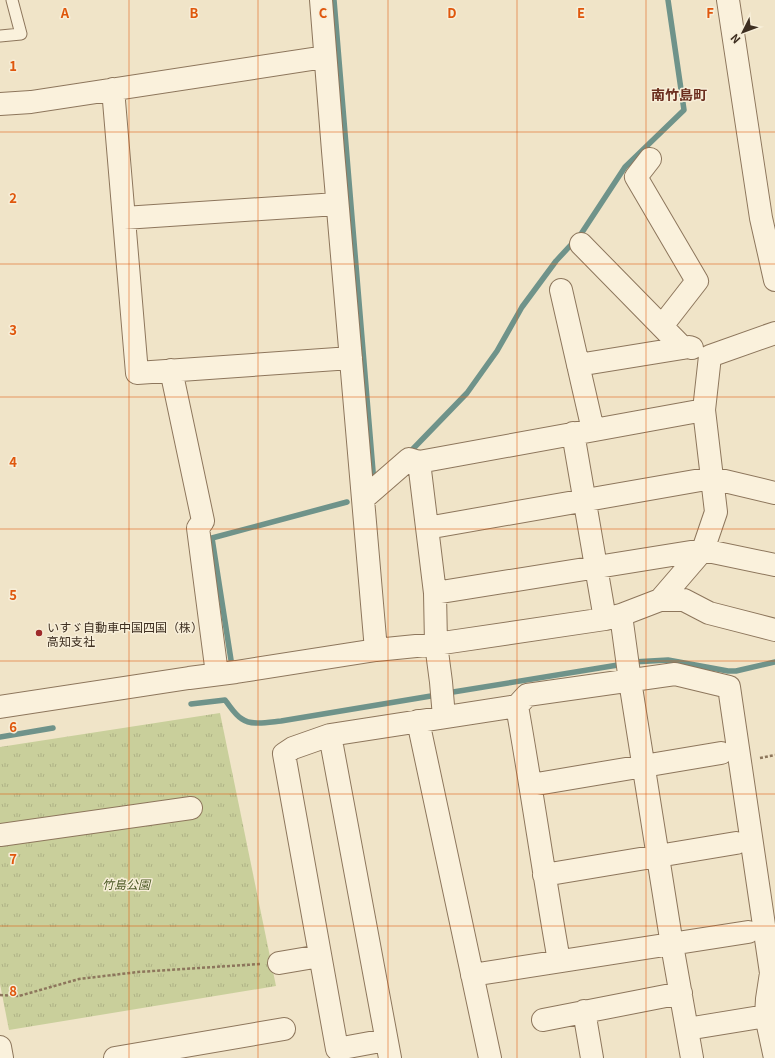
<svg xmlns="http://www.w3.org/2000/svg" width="775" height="1058" viewBox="0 0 775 1058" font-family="Georgia,'Noto Sans JP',serif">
<defs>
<pattern id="park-tufts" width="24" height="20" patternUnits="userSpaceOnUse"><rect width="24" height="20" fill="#c9cf9b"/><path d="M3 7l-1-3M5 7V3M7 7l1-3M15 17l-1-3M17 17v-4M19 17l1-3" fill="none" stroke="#aeb285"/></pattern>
</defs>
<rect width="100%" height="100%" fill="#f0e4c8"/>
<path fill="url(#park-tufts)" d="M220 713 276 986 9 1030 0 984V747Z"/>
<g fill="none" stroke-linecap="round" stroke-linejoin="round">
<path stroke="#6f938a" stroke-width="5.5" d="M334 0 374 483
M408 454 467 393 497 351 522 307 556 261 581 234 625 167 684 110 668 0
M231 660 212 538 347 502
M633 662 668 660 728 671H736L775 662
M447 693 624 664
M191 704 225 700C230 706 235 715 242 719 251 726 270 722 281 721L437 695
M0 737 53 728"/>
<g stroke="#8d765c" stroke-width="13">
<path id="service" d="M0 36 21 34 12 0"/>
</g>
<g stroke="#8d765c" stroke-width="24">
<path id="minor" d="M321 0 333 151 376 650
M728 0 761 218 775 280
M113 89 137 373 351 358
M0 104 31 102 325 57
M650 159 636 177 697 281 662 326
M124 218 337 204
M581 244 683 348
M561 290 593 430
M578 365 689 347 692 348
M171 370 203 521 198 528 217 674
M573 433 605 619
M363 499 409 459 419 462
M427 528 712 478 775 493
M435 593 703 550 775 565
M660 600 703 550 716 512 704 410 710 356 775 333
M621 615 630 681 672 945 692 1058
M517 706C532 791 544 876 559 961
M0 707 189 678 236 672 376 650 436 644 605 619 621 615 660 600H684L709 613 775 630
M444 717 441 682 436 644 435 593 419 462 704 410
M418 721 490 1058
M330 735 390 1058
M531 785 721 753
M0 835 191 808
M544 875 736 843
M279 963 320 956
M472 975 748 932
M584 1011 592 1058
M543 1020 681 993
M687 1029 766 1016
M386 1040 337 1049 284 754 293 748 330 735 517 706 527 695 675 674 729 687 771 973 767 999 766 1016 775 1058
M0 1047 2 1058
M115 1058 284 1029"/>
</g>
<path stroke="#8d765c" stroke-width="2.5" stroke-dasharray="3 2" stroke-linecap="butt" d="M760 758 775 755
M0 995 19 996 79 979 138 972 260 964"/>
<use href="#service" stroke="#faf1dc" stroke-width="11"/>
<use href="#minor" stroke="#faf1dc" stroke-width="22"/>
</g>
<path fill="none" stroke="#df570d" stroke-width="1" stroke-opacity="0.55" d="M129 0V1058M258 0V1058M388 0V1058M517 0V1058M646 0V1058M0 132H775M0 264H775M0 397H775M0 529H775M0 661H775M0 794H775M0 926H775"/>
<circle fill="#9e2a2b" stroke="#f7eed8" stroke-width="1.5" cx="39" cy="633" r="4"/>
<g text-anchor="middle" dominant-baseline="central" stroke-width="3" stroke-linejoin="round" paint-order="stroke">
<g font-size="12" fill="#3d2e20" stroke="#f7eed8" text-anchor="start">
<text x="47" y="626">いすゞ自動車中国四国（株）<tspan x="47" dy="14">高知支社</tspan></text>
</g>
<g font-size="12" font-style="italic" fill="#4d5a26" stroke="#f7eed8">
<text x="126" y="883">竹島公園</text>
</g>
<g font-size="14" font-weight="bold" fill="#6b2e1e" stroke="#f7eed8">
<text x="679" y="94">南竹島町</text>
</g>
</g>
<g font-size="13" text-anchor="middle" font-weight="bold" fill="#df570d" stroke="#f7eed8" stroke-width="3" stroke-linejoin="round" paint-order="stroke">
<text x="65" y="18">A</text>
<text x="194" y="18">B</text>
<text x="323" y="18">C</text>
<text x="452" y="18">D</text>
<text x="581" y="18">E</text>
<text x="710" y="18">F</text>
<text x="13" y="71">1</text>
<text x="13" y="203">2</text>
<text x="13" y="335">3</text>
<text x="13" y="467">4</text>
<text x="13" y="600">5</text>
<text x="13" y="732">6</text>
<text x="13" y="864">7</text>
<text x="13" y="996">8</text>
</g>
<g transform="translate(743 32) rotate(228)" stroke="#f7eed8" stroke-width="3" paint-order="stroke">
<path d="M0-3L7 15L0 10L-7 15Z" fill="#3d2e20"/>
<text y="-6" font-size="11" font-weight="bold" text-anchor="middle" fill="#3d2e20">N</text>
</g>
</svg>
